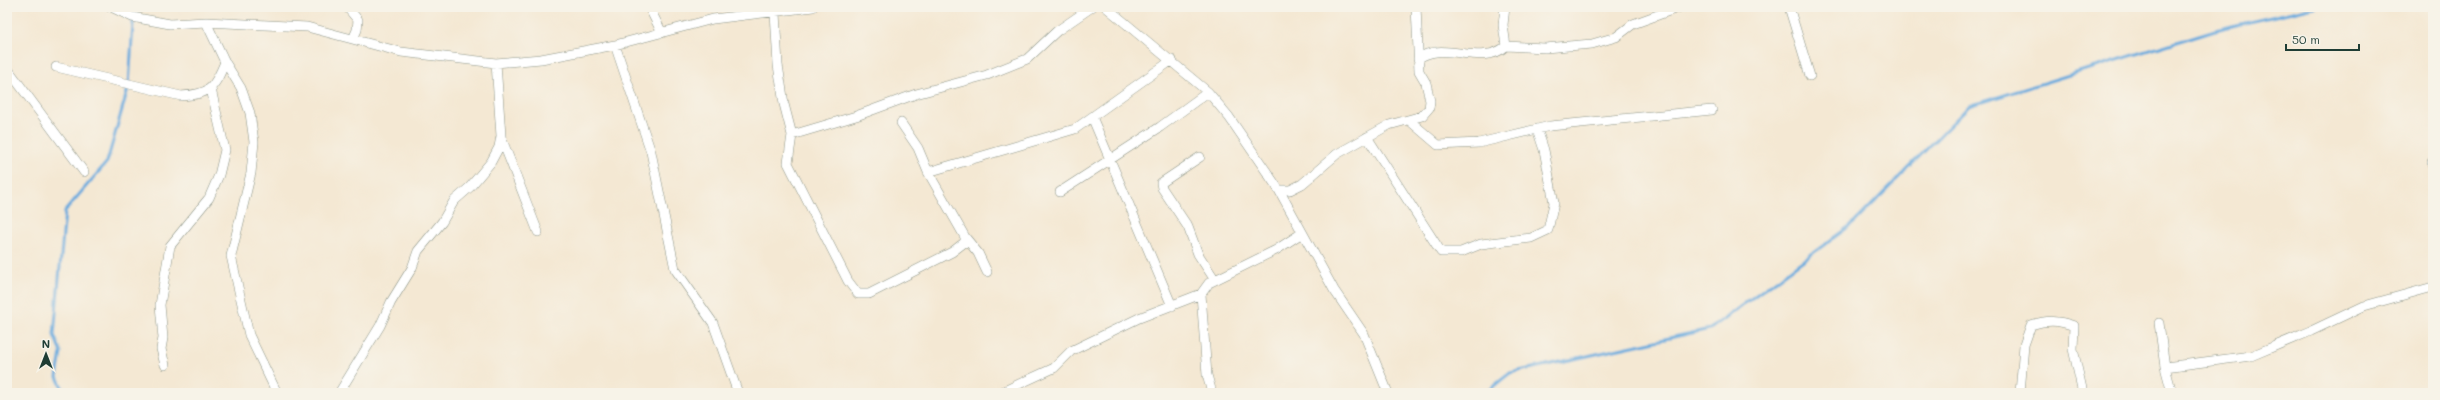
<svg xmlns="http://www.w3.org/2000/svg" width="2440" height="400" viewBox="0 0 2440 400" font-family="Mali,sans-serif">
<rect width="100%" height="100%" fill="#f7f3e8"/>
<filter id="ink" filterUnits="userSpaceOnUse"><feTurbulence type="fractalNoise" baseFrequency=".025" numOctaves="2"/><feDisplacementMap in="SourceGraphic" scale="8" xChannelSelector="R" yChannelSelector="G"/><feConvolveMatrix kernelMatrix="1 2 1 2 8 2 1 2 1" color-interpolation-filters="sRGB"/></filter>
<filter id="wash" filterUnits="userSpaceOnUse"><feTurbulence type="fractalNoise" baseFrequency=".012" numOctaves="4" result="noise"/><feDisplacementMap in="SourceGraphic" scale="16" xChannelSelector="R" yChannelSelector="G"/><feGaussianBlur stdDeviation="0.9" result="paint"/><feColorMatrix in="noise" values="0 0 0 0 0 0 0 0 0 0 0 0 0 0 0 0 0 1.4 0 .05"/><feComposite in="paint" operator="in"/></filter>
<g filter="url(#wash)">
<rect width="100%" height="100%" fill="#f4e8d3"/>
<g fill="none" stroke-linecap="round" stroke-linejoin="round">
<path stroke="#6aabde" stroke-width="3" d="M65 393 57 377 61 352 54 335 65 211 107 162 129 85 134 7
M1485 393 1510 373 1710 329 1855 222 1969 106 2215 30 2314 7"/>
</g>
</g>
<g filter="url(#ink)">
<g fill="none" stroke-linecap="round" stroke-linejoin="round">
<g stroke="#8a9284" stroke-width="10">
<path id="street" d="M111 7 132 17 170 24 206 22 307 27 401 52 496 63 541 59 615 45 713 19 813 7
M347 7 358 20 357 30 353 39
M649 7 662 33
M1106 7 1208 92 1229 117 1279 190 1334 290 1364 334 1388 393
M1789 7 1810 76
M775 13 778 65 784 104 792 135 788 163 848 281 858 294H869L952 252 965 242V237
M206 22 225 62 241 88 250 113 254 142 251 173 231 256 249 335 277 393
M615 45 651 152 675 269 713 323 738 393
M1506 46 1545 48 1592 44 1616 37 1633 24 1680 7
M1418 59C1442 39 1482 68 1506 46L1503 25 1505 7
M56 67 181 96C210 94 214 89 225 62
M7 68 84 172
M1092 117 1172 306
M1410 121 1438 145 1479 143 1550 126 1712 110
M901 123 918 148 928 172 965 237 978 253 987 272
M792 135 856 116 916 94 987 75 1027 59 1057 31 1092 7
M501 137 538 232
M1367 137 1441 252H1461L1481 244 1531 238 1548 230 1554 203 1544 150 1537 129
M1200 157 1161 183 1162 188 1188 227 1198 254 1215 280
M2432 161 2433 167
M928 172 1075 129 1172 60
M1279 190H1290L1302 184 1337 154 1389 125 1422 116 1429 108 1430 101 1426 83 1419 71 1416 7
M1060 192 1160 127 1208 92
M2159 323 2165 367 2172 393
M165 365 161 349 163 338 160 305 170 246 209 198 219 175 225 150 211 89
M2165 367 2251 356 2311 331 2364 306 2433 287
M1004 391 1054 368 1071 351 1139 318 1201 294
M339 393 380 326 391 302 412 268 418 251 442 222 454 201 470 187 491 162 499 147 501 136 496 63
M1212 393 1207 375 1201 294 1209 283 1276 250 1302 233
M2020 393 2024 345 2031 325C2047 320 2058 320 2074 326L2073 349 2083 393"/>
</g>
<use href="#street" stroke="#fff" stroke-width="9"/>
</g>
</g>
<rect width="2440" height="400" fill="none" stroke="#f7f3e8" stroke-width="24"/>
<g transform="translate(46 354)" stroke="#f7f3e8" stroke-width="3" paint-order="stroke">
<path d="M0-3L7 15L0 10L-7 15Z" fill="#1f3d34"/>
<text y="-6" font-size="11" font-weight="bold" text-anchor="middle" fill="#1f3d34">N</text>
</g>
<path d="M2286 44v6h73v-6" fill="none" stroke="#1f3d34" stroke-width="2"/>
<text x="2292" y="44" font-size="12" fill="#1f3d34" stroke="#f7f3e8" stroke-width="3" paint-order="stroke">50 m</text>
</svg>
